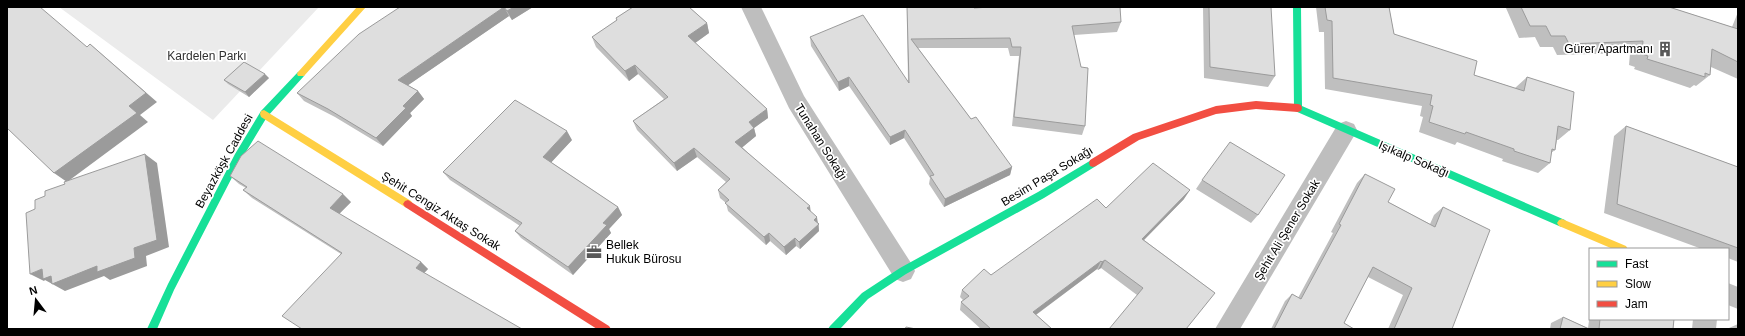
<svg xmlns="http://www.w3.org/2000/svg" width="1745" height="336" viewBox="0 0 1745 336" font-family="Helvetica,sans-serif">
<rect width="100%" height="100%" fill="#fff"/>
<path fill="#ebebeb" d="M59 7H319L213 120Z"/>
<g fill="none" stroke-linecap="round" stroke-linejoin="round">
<path fill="#bebebe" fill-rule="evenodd" d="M741 7H761L804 96 911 263 915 271 911 279 903 282 895 279 789 108Z
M1346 121 1354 124 1357 130 1354 136 1240 329H1215L1338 124Z
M1728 283 1738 287V309L1728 305Z
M1693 319H1717L1716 329H1692Z"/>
<path fill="#16e098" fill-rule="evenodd" d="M1293 7H1301L1302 106 1565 220 1567 223 1565 226 1562 227 1559 226 1295 111 1294 108Z
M301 71 304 72 305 74 304 76 267 117 241 160 174 290 157 329H147L168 284 235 154 261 111 298 72Z
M1093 159 1096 160 1097 163 1096 166 1044 198 906 274 868 299 840 329H828L830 326 862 293 900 268 1038 192Z"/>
<path fill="#ffcf43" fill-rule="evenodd" d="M357 7H366L304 76H298L297 74 298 72Z
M264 110 411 201 413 204 411 207 408 208 405 207 261 117 260 114 261 111Z
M1562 219 1626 246 1628 249H1613L1559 226 1557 223 1559 220Z"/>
<path fill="#f24e42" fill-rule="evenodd" d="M1256 101 1298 104 1301 105 1302 108 1301 111 1298 112 1256 109 1216 114 1139 140 1096 166 1093 167 1090 166 1089 163 1090 160 1133 134 1216 106Z
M408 200 609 326 611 329H597L405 207 403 204 405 201Z"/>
</g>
<path fill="#bfbfbf" d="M400 7H533L512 20 509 16 408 85 418 91 424 99 410 113 412 116 383 146 335 117 304 101 297 93Z
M632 7H689L707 23 709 33 695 43 767 109 768 118 754 128 756 136 742 147 810 211 819 224V231L800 249 796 246 786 255 770 241 766 245 728 211 726 203 720 198 718 190 726 182 697 157 677 171 637 130 633 121 664 99 638 74 629 81 596 47 592 37 616 21V18L632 8Z
M907 7 974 8 1121 22 1117 32 1074 35 1085 126 1082 135 1012 126 1019 56H1010L1008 48H918L971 119 1012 167 1010 175 944 207 929 184 930 178 904 138 890 145 849 86 839 91 811 46 810 37 908 82 907 15Z
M1203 7H1209L1275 76 1268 87 1204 78Z
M1316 7H1389L1394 34 1474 75 1515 88 1527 77 1570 130 1558 140H1557L1555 150 1551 153 1550 163 1538 173 1502 161 1503 159 1457 142 1455 145 1419 132 1423 117 1420 116 1422 106 1325 89 1324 32H1319Z
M1508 7H1669L1732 27 1738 12V79L1711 67 1710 75 1696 86 1694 85 1690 88 1634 69 1635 67 1629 65 1630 53 1557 55 1553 47H1540L1535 37 1519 38 1506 8Z
M269 78 249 97 228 84 224 80Z
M1626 126 1738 167V262L1728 258V249H1702L1604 213 1614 136Z
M572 140 551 162 618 207 622 215 609 229 611 233 573 275 521 238 515 231 520 226 450 180 443 172Z
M1365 174 1388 202 1430 224 1434 215 1443 207 1452 329H1388L1403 295 1368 277 1344 323 1354 329H1271L1285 301 1292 294 1298 298 1333 233 1331 232 1357 183Z
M230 176 351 202 339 214 421 262 428 269 424 273 341 254 252 198 243 190 246 188 239 184Z
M1202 180 1258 215 1251 223 1196 189Z
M1184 199 1144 240 1215 293 1137 295 1101 268 1098 270 1097 269 1036 315 1052 329H981L960 310 961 302 963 300 960 297 962 290 991 275 1106 208Z
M1590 313V319H1674L1673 329H1550L1551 323 1563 317 1588 328Z
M1738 324V329H1729V328Z"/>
<path fill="#9b9b9b" d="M504 7 509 16 404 88 398 80Z
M514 7H533L512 20 507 11Z
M707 23 709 33 691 46 688 36Z
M90 44 157 102 140 115 148 122 67 182 54 173Z
M635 65 638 74 629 81 625 71Z
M265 74 269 78 249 97 245 92Z
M849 77V86L839 91 838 82Z
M418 91 424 99 410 113 412 116 383 146 376 138 403 106Z
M767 109 768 118 754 128 756 136 738 151 735 142 749 122Z
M905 130 904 138 890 145V137Z
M567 131 572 140 548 166 543 157Z
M694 148 697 157 677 171 674 163Z
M145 154 157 163 169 247 146 256 147 266 110 280 104 276 65 291 45 280 44 281 30 274 42 269 97 266 134 248Z
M1012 167 1010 175 944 207 945 199Z
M1190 190 1184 199 1137 247 1142 239Z
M343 194 351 202 338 215 330 208Z
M810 206 811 214 807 208Z
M618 207 622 215 609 229 611 233 573 275 568 267 603 223Z
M817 217 819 231 800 249 799 242 814 220Z
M769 233 770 241 766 245 764 237Z
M795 238 796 246 786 255 784 247Z
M1105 260 1101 268 1098 270 1102 262Z
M1101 261 1097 269 1030 319 1033 312Z
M421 262 428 269 423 274 416 268Z"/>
<path fill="#dedede" stroke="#9b9b9b" d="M7 7H40L87 47 90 44 146 93 129 106 137 113 54 173 7 128V117H8L7 116Z
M400 7H504L398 80 418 91 403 106 406 108 376 138 328 109 297 93 359 34Z
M504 7H514L507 11Z
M633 7H689L707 23 688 36 767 109 749 122 754 128 735 142 810 206 807 208 817 217 814 220 819 224 799 242 795 238 784 247 769 233 764 237 725 203 729 200 718 190 730 179 694 148 674 163 633 121 668 97 635 65 625 71 592 37 617 20 616 18Z
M907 7H974V8L991 7H1120L1121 22 1072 26 1081 67 1088 68 1085 126 1014 117 1021 47H1012L1010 38 911 39 971 119 976 117 1012 167 945 199 930 176 934 175 905 130 890 137 849 77 838 82 810 37 863 15 909 83Z
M1209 7H1271L1275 76 1210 67Z
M1325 7H1389L1394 34 1477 61 1474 75 1524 91 1527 77 1574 92 1570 130 1558 126 1555 150 1552 149 1550 163 1514 151V149L1466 132 1465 134 1429 122 1433 106 1430 105 1432 95 1333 78 1332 21 1327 20Z
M1521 7H1669L1738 29V62L1712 49 1710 75 1705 73V77L1647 59 1648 56 1642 54 1643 41 1569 44 1565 36H1551L1546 26H1530Z
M244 62 265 74 245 92 224 80Z
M515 100 567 131 543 157 618 207 603 223 607 225 568 267 515 231 522 223 443 172Z
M1626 126 1738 167V248L1617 204Z
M258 141 343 194 330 208 421 262 416 268 522 329H302L282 316 342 253 243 190 247 187 230 176 241 156Z
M1230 142 1285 175 1258 215 1202 180Z
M145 154 157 240 134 248 135 258 97 272V266L52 284 51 276 43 279 42 269 30 274 26 213 35 209V200L45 196V191L65 184 64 182Z
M1153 163 1190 190 1142 239 1215 293 1186 329H1109L1143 288 1105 260 1102 262 1101 261 1033 312 1052 329H991L961 302 969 296 962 290 984 269 991 275 1097 199 1106 208Z
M1365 174 1395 189 1388 202 1435 227 1443 207 1490 230 1452 329H1394L1412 288 1373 267 1344 323 1354 329H1274L1292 294 1301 299 1341 225 1339 224Z
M1563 317 1589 329H1560Z
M1600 319H1674L1673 329H1599Z
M906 327 916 329H905Z"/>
<defs>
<g id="building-bare" transform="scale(1.2)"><path d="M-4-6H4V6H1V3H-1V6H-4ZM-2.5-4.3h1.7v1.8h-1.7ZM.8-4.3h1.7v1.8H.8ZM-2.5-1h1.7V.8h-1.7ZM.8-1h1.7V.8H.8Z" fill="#595959" stroke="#fff" stroke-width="2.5" paint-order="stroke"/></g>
<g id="office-bare" transform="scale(1.2)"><path d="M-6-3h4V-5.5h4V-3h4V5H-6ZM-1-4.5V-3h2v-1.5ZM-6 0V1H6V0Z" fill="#595959" stroke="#fff" stroke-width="2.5" paint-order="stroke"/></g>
</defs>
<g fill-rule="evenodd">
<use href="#building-bare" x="1665" y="49"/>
<use href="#office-bare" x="594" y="252"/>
</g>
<g text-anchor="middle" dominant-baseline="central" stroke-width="3.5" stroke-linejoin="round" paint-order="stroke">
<g font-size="12" fill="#000" stroke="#fff" text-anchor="end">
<text x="1653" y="49">Gürer Apartmanı</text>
<text x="606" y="245" text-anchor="start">Bellek<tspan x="606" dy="14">Hukuk Bürosu</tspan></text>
</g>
<g font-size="12" fill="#313131" stroke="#fff">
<text x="207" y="56">Kardelen Parkı</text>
</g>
<g font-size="12" fill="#000" stroke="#fff">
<text transform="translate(821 142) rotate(58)">Tunahan Sokağı</text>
<text transform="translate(1414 159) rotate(23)">Işıkalp Sokağı</text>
<text transform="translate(224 161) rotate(-61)">Beyazköşk Caddesi</text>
<text transform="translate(1047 176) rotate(-31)">Besim Paşa Sokağı</text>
<text transform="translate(441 211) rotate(32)">Şehit Cengiz Aktaş Sokak</text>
<text transform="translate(1287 230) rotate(-59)">Şehit Ali Şener Sokak</text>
</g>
</g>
<rect width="1745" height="336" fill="none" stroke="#000000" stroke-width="16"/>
<rect x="1589" y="248" width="140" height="72" fill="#ffffff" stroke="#999999"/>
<rect x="1597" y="261" width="20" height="6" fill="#16e098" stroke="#999999"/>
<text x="1625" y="268" font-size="12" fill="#000000">Fast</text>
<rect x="1597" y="281" width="20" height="6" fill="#ffcf43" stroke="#999999"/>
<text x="1625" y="288" font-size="12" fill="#000000">Slow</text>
<rect x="1597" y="301" width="20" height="6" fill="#f24e42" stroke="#999999"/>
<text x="1625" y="308" font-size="12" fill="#000000">Jam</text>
<g transform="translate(36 300) rotate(344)" stroke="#ffffff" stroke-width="3" paint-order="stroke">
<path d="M0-3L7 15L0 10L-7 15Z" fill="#000000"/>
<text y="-6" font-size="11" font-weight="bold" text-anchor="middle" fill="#000000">N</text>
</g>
</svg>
